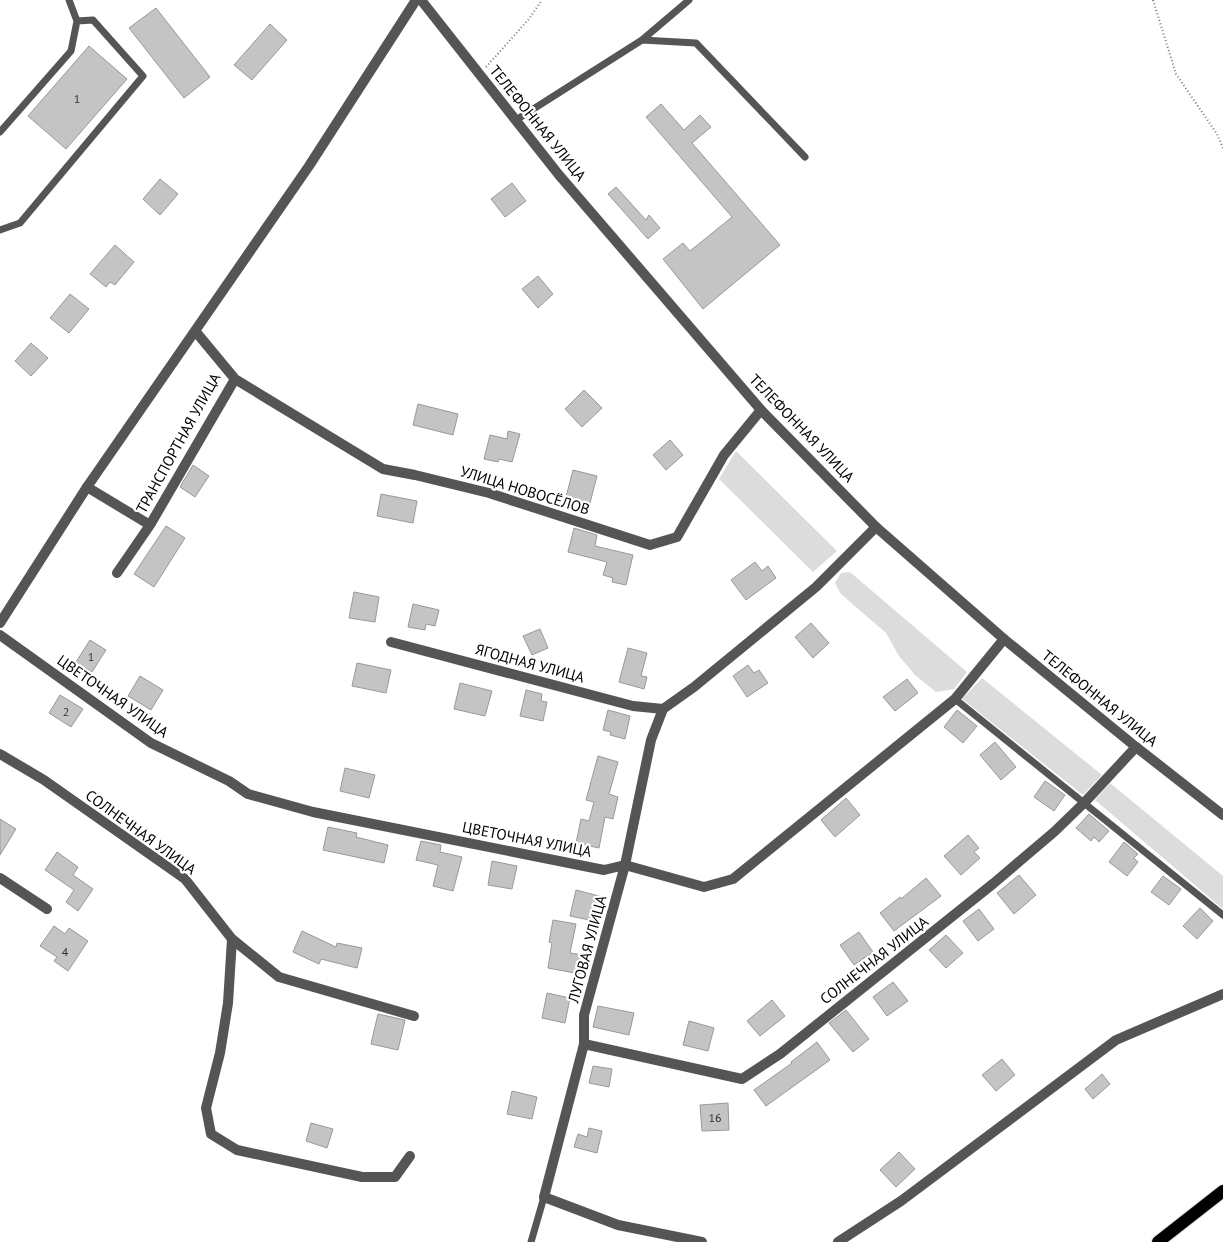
<svg xmlns="http://www.w3.org/2000/svg" width="1223" height="1242" viewBox="0 0 1223 1242" font-family="'PT Sans',sans-serif">
<rect width="100%" height="100%" fill="#fff"/>
<path fill="#dcdcdc" d="M736 451 837 551 813 572 719 479Z
M850 572 967 672 954 689 936 692 915 675 899 656 886 633 841 594 835 583 841 573Z
M982 678 1102 775 1083 795 962 699Z
M1110 783 1223 876V909L1095 800Z"/>
<path fill="#c4c4c4" stroke="#999" d="M156 8 210 77 184 98 129 28Z
M270 24 287 40 252 80 234 65Z
M89 46 127 79 66 149 28 116Z
M661 104 684 130 700 115 711 127 692 143 780 245 703 309 663 259 683 243 690 251 732 217 646 117Z
M160 179 178 194 160 215 143 199Z
M512 183 526 201 505 217 491 199Z
M616 187 646 220 649 215 660 228 648 239 608 194Z
M115 245 134 262 115 285 110 282 106 287 90 274Z
M538 276 553 294 538 308 522 289Z
M70 294 89 309 69 333 50 318Z
M31 343 48 358 31 376 15 361Z
M584 390 602 408 582 427 565 409Z
M418 404 458 414 453 435 413 425Z
M508 431 520 434 512 462 499 459 498 462 484 459 490 435 507 439Z
M670 440 683 455 666 470 653 455Z
M193 465 209 476 195 497 180 487Z
M573 470 597 476 590 503 566 497Z
M381 494 417 501 413 523 377 516Z
M166 526 185 538 154 587 134 574Z
M574 528 597 535 595 546 633 555 626 585 612 582 613 578 603 575 607 562 568 552Z
M755 562 762 571 768 566 776 578 746 600 731 580Z
M354 592 379 597 375 622 349 618Z
M413 604 439 610 435 626 426 624 425 630 408 627Z
M811 623 829 643 813 658 795 637Z
M540 629 548 648 532 655 523 636Z
M90 640 106 650 92 672 76 662Z
M628 648 647 653 641 676 647 677 644 689 619 682Z
M357 663 391 670 386 693 352 686Z
M748 665 754 673 759 670 768 683 747 697 733 676Z
M140 676 163 690 151 710 128 696Z
M907 679 918 693 895 711 883 697Z
M460 683 492 691 485 716 454 709Z
M526 690 542 694 541 701 547 702 543 721 520 716Z
M60 695 83 709 71 727 49 713Z
M608 710 630 716 625 739 610 735 611 732 603 730Z
M957 710 977 726 963 743 944 727Z
M995 742 1016 767 1001 780 980 755Z
M598 756 618 762 609 794 618 797 613 819 605 817 599 848 576 843 581 819 589 821 594 802 586 800Z
M345 768 375 775 369 798 340 791Z
M1045 781 1065 795 1054 811 1034 797Z
M846 798 860 815 835 837 821 820Z
M1089 814 1109 831 1099 842 1094 837 1091 841 1076 828Z
M0 819 16 829 0 855Z
M328 827 357 833 356 837 388 845 384 863 323 850Z
M968 835 979 848 974 852 980 858 961 875 944 856Z
M421 841 441 845 440 852 462 857 453 891 433 886 438 865 416 860Z
M1124 842 1138 854 1134 858 1138 862 1127 876 1109 862Z
M57 852 78 867 73 875 93 889 78 911 66 902 74 890 45 870Z
M492 861 517 866 512 889 488 885Z
M1019 875 1036 895 1014 914 997 893Z
M1163 876 1181 889 1169 905 1151 892Z
M926 878 941 896 894 931 880 913 900 897 901 899Z
M576 890 599 896 594 921 570 916Z
M1200 908 1213 921 1197 939 1183 926Z
M979 909 994 929 978 941 963 921Z
M553 920 576 924 570 953 584 955 580 974 548 968 552 943 549 942Z
M54 926 65 934 69 928 88 941 68 971 54 961 57 957 40 946Z
M302 931 336 947 337 943 362 948 357 968 321 959 319 964 293 952Z
M859 932 873 952 854 965 840 945Z
M946 935 963 953 946 968 929 950Z
M893 982 908 1001 887 1016 873 997Z
M547 993 570 998 565 1023 542 1018Z
M772 1000 785 1016 760 1036 747 1021Z
M598 1006 634 1013 629 1035 593 1027Z
M846 1010 869 1039 853 1052 829 1023Z
M378 1014 405 1020 398 1050 371 1044Z
M689 1021 714 1028 708 1051 683 1045Z
M817 1042 830 1060 766 1106 754 1090 792 1063 791 1062Z
M1002 1059 1015 1075 996 1091 982 1075Z
M593 1066 612 1069 609 1087 589 1083Z
M1102 1074 1110 1084 1093 1099 1085 1089Z
M512 1091 537 1097 532 1119 507 1114Z
M728 1103 729 1130 702 1131 700 1105Z
M311 1123 333 1129 327 1148 306 1141Z
M589 1128 602 1131 597 1153 574 1147 578 1134 587 1137Z
M899 1152 915 1169 896 1187 880 1170Z"/>
<g fill="none" stroke-linecap="round" stroke-linejoin="round">
<g stroke="#dbdbdb" stroke-width="14">
<path id="primary" d="M1158 1242 1223 1191"/>
</g>
<path stroke="#777" stroke-width="2" stroke-dasharray="1 2.5" stroke-linecap="butt" d="M1153 0 1176 74 1217 134 1223 148
M486 67 529 19 542 0"/>
<path stroke="#555" stroke-width="7" d="M642 40 696 43 805 157
M516 120 642 40 689 0
M0 132 71 51 77 21 69 0
M0 230 20 223 143 76 93 20 77 21
M955 699 1223 915
M531 1242 544 1197"/>
<path stroke="#555" stroke-width="10" d="M235 379 383 469 415 475 489 493 650 545 677 537 724 455 761 410
M87 487 150 525
M117 573 150 525 235 379 196 332
M0 635 151 743 229 781 248 794 313 812 604 870 625 865 704 887 733 879 955 699 1004 639
M391 642 633 706 663 709
M663 709 651 740 625 865 584 1015V1044L544 1197 618 1225 702 1242
M663 709 694 687 816 587 876 527
M0 754 44 780 185 879 232 939 279 977 414 1016
M0 878 47 909
M232 939 228 1003 220 1053 206 1108 211 1134 237 1150 362 1177H395L410 1156
M584 1044 742 1079 780 1054 994 883 1054 832 1084 803 1136 747
M838 1242 901 1201 1116 1040 1223 994"/>
<path stroke="#555" stroke-width="10" d="M421 0 559 175 761 410 876 527 1004 639 1136 747 1223 815
M0 623 87 487 309 166 416 0"/>
<use href="#primary" stroke="#000" stroke-width="12"/>
</g>
<g text-anchor="middle" dominant-baseline="central" stroke-width="4.5" stroke-linejoin="round" paint-order="stroke">
<g font-size="12" fill="#313131">
<text x="77" y="98">1</text>
<text x="91" y="656">1</text>
<text x="66" y="711">2</text>
<text x="65" y="951">4</text>
<text x="715" y="1117">16</text>
</g>
<g font-size="15" fill="#000" stroke="#fff">
<text transform="translate(538 123) rotate(51)">ТЕЛЕФОННАЯ УЛИЦА</text>
<text transform="translate(802 428) rotate(46)">ТЕЛЕФОННАЯ УЛИЦА</text>
<text transform="translate(178 443) rotate(-61)">ТРАНСПОРТНАЯ УЛИЦА</text>
<text transform="translate(525 490) rotate(17)">УЛИЦА НОВОСЁЛОВ</text>
<text transform="translate(530 663) rotate(15)">ЯГОДНАЯ УЛИЦА</text>
<text transform="translate(113 696) rotate(35)">ЦВЕТОЧНАЯ УЛИЦА</text>
<text transform="translate(1100 698) rotate(39)">ТЕЛЕФОННАЯ УЛИЦА</text>
<text transform="translate(141 832) rotate(36)">СОЛНЕЧНАЯ УЛИЦА</text>
<text transform="translate(527 839) rotate(11)">ЦВЕТОЧНАЯ УЛИЦА</text>
<text transform="translate(587 949) rotate(-75)">ЛУГОВАЯ УЛИЦА</text>
<text transform="translate(874 960) rotate(-38)">СОЛНЕЧНАЯ УЛИЦА</text>
</g>
</g>
</svg>
